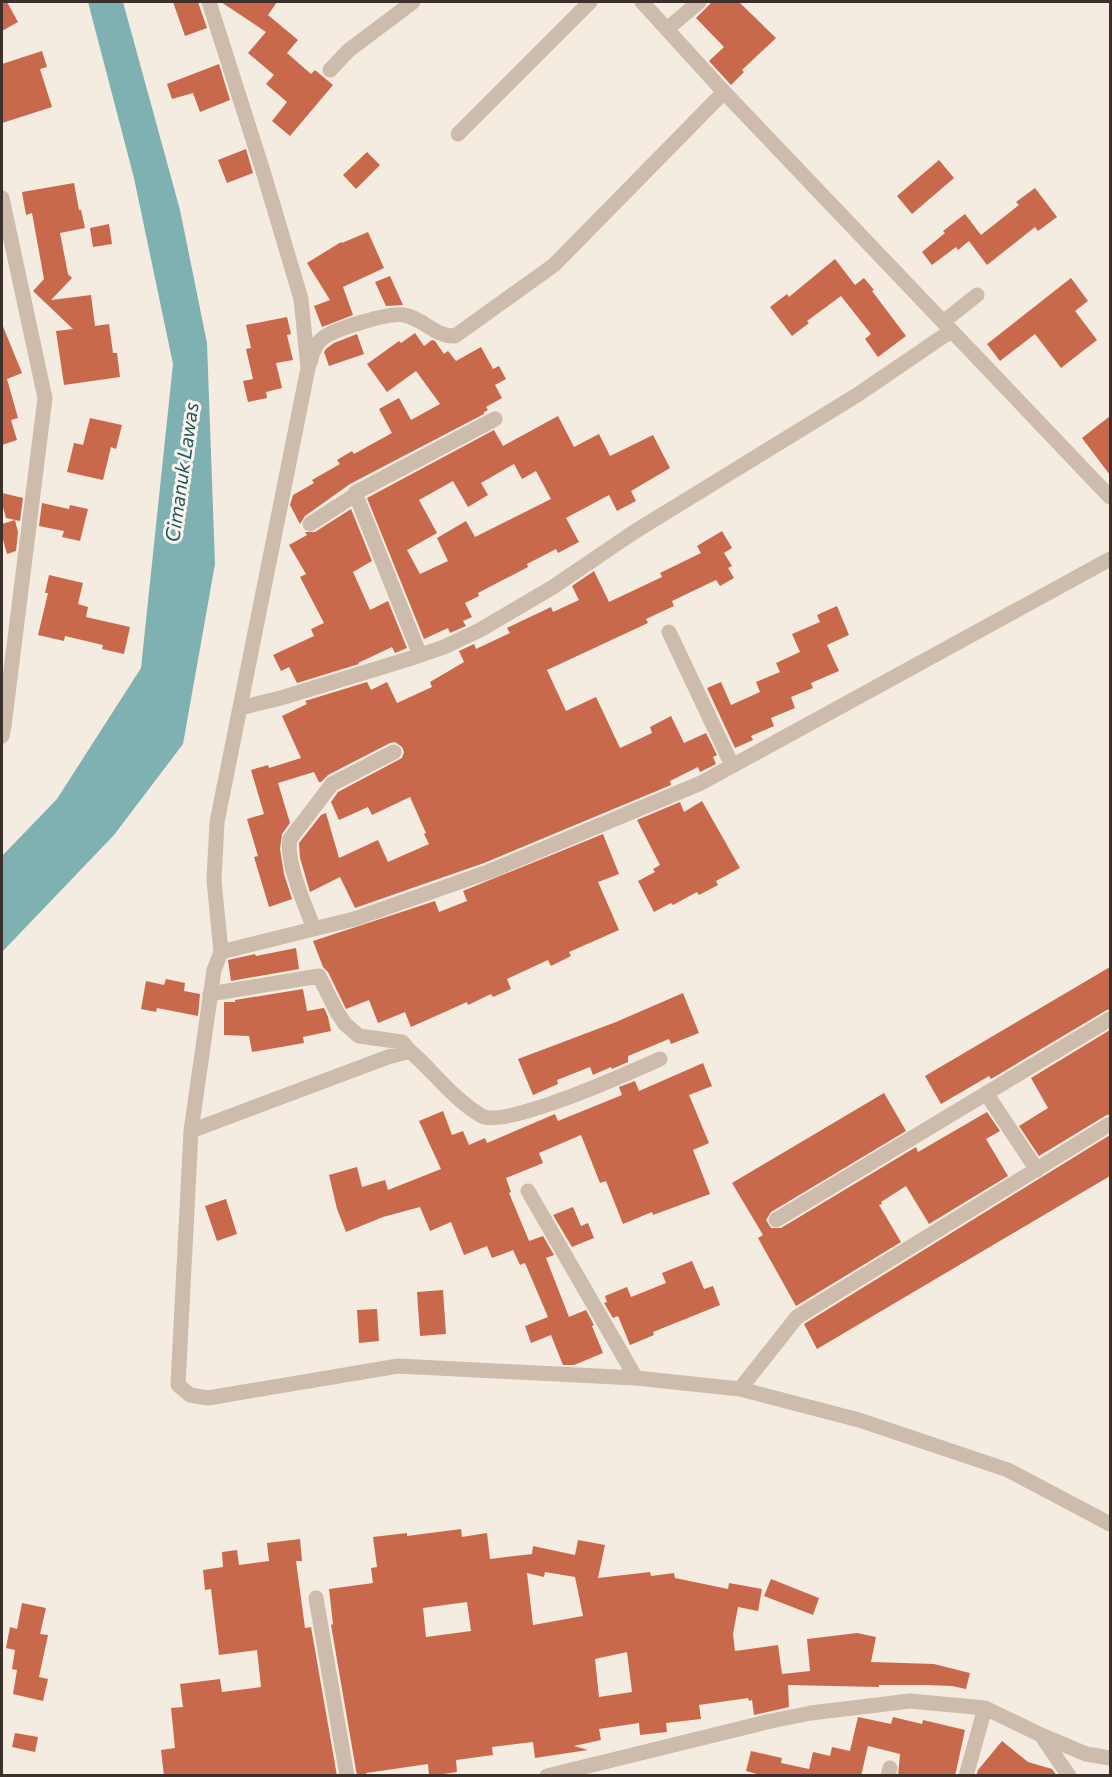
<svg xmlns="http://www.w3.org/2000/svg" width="1112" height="1777" viewBox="0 0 1112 1777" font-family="Commissioner,sans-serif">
<rect width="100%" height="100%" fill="#f4ebe1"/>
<path fill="#7fb0b2" d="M88 2H123L180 210 207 343 215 564 183 744 114 835 2 952V856L57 799 141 668 173 364 134 178Z"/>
<path fill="#c8694b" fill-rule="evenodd" d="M2 2H7L18 22 2 31Z
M173 2H198L207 28 185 36Z
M221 2H277L268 15 298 40 287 53 311 74 315 70 333 85 290 136 272 121 287 102 266 84 274 75 248 53 266 32Z
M712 2H739L776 38 742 70 744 72 731 85 709 61 724 47 696 18Z
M42 51 47 67 40 69 52 107 2 123V64Z
M219 64 230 100 200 112 193 93 172 99 167 84Z
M246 149 253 173 227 183 218 160Z
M367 152 380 165 356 189 343 175Z
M939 160 954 178 912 214 897 196Z
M74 183 79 210H81L85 228 60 233 68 274 72 278 51 300 91 295 95 326 109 324 113 353H117L120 377 64 385 56 331 73 329 33 291 44 279 32 213 26 215 22 192Z
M1035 188 1057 217 1038 231 1035 227 987 265 969 241 958 250 956 247 932 265 922 252 945 233 943 231 965 214 981 235 1019 205 1016 202Z
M109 224 112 244 93 247 90 228Z
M368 232 384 268 343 287 353 315 322 327 314 306 330 300 307 263 341 242 342 243Z
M835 259 855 285 864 278 874 290 872 291 906 336 878 357 865 339 871 334 841 296 807 321 809 323 792 336 770 307 787 294 789 297Z
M390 276 403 305 386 306 375 282Z
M1071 278 1088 301 1075 311 1097 340 1061 368 1035 334 1000 361 987 344Z
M287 317 291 334 287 335 293 360 276 363 282 388 266 392 267 398 248 402 243 381 253 379 246 349 251 348 246 325Z
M2 324 22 373 7 379 18 418 11 420 17 440 2 445Z
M415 333 424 346 432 340 435 341 444 354 448 351 456 361 481 347 493 369 499 366 506 379 495 385 502 398 486 407 488 410 484 412V414L350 484 305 516 300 524 290 505 293 495 314 483 312 480 340 464 337 460 352 451 354 454 392 433 379 409 399 398 411 420 440 404 416 371 387 392 367 364 399 341 401 343Z
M357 334 364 354 329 366 324 352 326 349 334 343Z
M558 416 574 447 599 434 610 456 653 435 670 468 631 491 636 501 617 511 609 495 566 518 579 542 558 553 556 549 527 564 528 567 478 593 479 596 465 603 472 617 463 621 466 626 450 633 448 628 424 639 367 498 494 430 503 446ZM514 464 522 479 536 471 551 499 475 537 466 521 437 538 448 561 420 574 407 550 437 533 419 500 453 481 468 507 488 495 481 483Z
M1110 416V475L1082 438Z
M90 418 122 425 116 449 111 447 103 480 67 472 74 443 83 445Z
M2 493 23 498 20 521 6 518 2 504Z
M42 503 69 509 70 505 88 509 80 541 62 537 64 531 39 526Z
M351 509 372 561 353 572 370 610 388 601 407 648 395 653 392 647 358 663 359 664 297 683 289 667 281 671 273 655 314 636 311 629 324 623 300 577 306 574 289 545 307 535 305 532H315Z
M15 520 18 532 16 551 7 554 2 536V524Z
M722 531 732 548 724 553 732 566 728 568 734 578 720 586 716 580 672 601 674 606 646 619 648 623 547 670 566 711 596 697 620 748 652 733 650 727 671 716 684 743 706 733 717 755 713 757 716 764 700 772 698 767 670 781 671 785 484 863 355 908 340 877 310 892 300 858 299 843 321 815 326 813 339 858 378 840 388 862 429 844 424 834 426 833 410 797 372 815 368 807 339 820 331 802 338 792 402 758 404 752 402 747 395 742 390 743 328 775 321 782H319L314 772 278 783 290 823 282 834 280 849 284 874 292 899 269 907 254 857 258 856 247 819 264 814 251 770 268 765 269 768 301 758 282 716 307 704 305 701 367 682 371 690 387 682 397 703 432 687 430 682 464 662 459 651 474 644 476 649 510 633 507 628 551 607 553 612 579 600 572 586 594 571 609 602 662 577 660 573 701 553 697 546Z
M49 575 83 583 78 604 88 607 86 617 130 627 124 654 102 649 103 645 65 636 64 641 38 635 48 593H45Z
M837 606 849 635 827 645 839 671 811 683 813 688 791 697 795 708 771 718 774 726 751 736 753 740 735 748 707 688 721 682 731 705 760 692 756 682 780 672 776 663 800 652 792 634 820 622 817 615Z
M702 801 740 868 716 881 718 885 699 895 697 892 673 905 671 903 654 912 638 881 655 872 653 869 660 865 637 820 680 802 684 812Z
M603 834 619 874 598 882 619 930 569 952 571 956 551 966 548 960 507 979 511 989 493 997 491 994 468 1005 467 1002 411 1027 405 1012 378 1023 369 1000 346 1009 328 972 323 967 313 941 435 901 439 912 467 901 463 891Z
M296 948 299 969 231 981 228 960 255 954 256 956Z
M1110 967V1009L1105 1011 991 1079 989 1076 941 1104 925 1076Z
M166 979 185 983 184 991 200 994 198 1016 157 1008 156 1012 141 1009 146 981 164 985Z
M303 989 307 1011 324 1008 328 1017 331 1031 303 1037 304 1043 252 1052 249 1036 224 1035V1002H235V1000Z
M683 993 699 1033 671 1044 669 1039 628 1056V1062L612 1069 611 1067 593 1075 590 1067 557 1080 558 1084 533 1095 518 1059 616 1022Z
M1110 1030V1114L1105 1116 1039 1156 1019 1126 1048 1108 1031 1078Z
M703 1063 712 1086 689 1095 709 1143 693 1150 710 1194 653 1215 652 1212 623 1224 606 1181 600 1183 581 1135 539 1153 543 1163 506 1178 511 1192 509 1193 529 1241 543 1236 554 1255 546 1258 569 1317 586 1310 594 1325 592 1326 603 1353 574 1365H563L551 1335 531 1343 525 1326 548 1317 525 1263 520 1265 513 1250 492 1258 487 1246 464 1255 451 1222 430 1231 420 1207 383 1217 346 1232 337 1209 329 1175 357 1167 362 1187 385 1180 388 1190 441 1169 419 1121 443 1111 452 1135 463 1131 469 1145 485 1138 487 1143 555 1114 558 1121 622 1095 619 1087 635 1081 639 1091Z
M884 1093 906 1131 771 1212 766 1220 771 1228H781L916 1147 918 1152 987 1112 1000 1131 986 1139 1008 1176 929 1224 906 1186 881 1202 882 1204 879 1205 901 1242 796 1306 758 1238 763 1235 732 1183Z
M1110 1135V1176L817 1349 804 1324Z
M226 1199 237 1234 217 1241 205 1206Z
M573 1207 581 1226 588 1223 594 1238 572 1247 553 1215Z
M692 1261 704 1289 713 1286 720 1305 653 1332 654 1335 630 1345 618 1316 613 1318 604 1303 607 1302 605 1296 627 1287 631 1297 666 1283 662 1273Z
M443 1290 446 1334 420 1336 417 1292Z
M377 1309 379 1341 359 1343 357 1310Z
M461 1529 462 1537 487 1533 490 1559 532 1554 533 1546 575 1555 578 1540 605 1545 598 1578 650 1572 651 1576 674 1573 675 1578 728 1589 729 1583 762 1589 758 1611 738 1607 733 1634 735 1651 778 1645 782 1674 810 1671 807 1639 857 1633 876 1637 871 1662 934 1664 970 1673 966 1689 952 1686 926 1685H879V1687L788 1685 789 1707 754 1715 752 1700 749 1701 748 1698 699 1705 701 1719 666 1723 667 1732 640 1735 639 1723 599 1729 601 1740 574 1746 588 1750 535 1758 533 1742 492 1747 493 1755 456 1760 457 1772 429 1776 428 1764 366 1773 367 1776H357L331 1625 333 1624 329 1589 373 1583 371 1568 377 1567 373 1537 407 1533V1536ZM545 1572 575 1577 583 1616 533 1625 527 1573 544 1577ZM467 1602 471 1631 426 1637 423 1608ZM627 1652 632 1692 599 1697 595 1659Z
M300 1539 302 1561H296L305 1628 311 1627 337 1776H164L161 1750 175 1748 171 1708 183 1707 180 1684 220 1679 222 1692 261 1687 257 1650 219 1655 211 1589 205 1590 203 1570 223 1567 222 1552 237 1550 239 1565 269 1561 267 1543Z
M771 1579 819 1598 813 1615 764 1596Z
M22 1603 46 1608 40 1634 48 1635 39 1677 48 1679 43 1701 13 1694 17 1670 12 1669 15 1650 6 1648 10 1627 17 1629Z
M858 1717 891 1724 893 1717 922 1724 923 1720 965 1730 955 1776H898L900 1754 868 1746 861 1776H764L746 1771 751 1751 782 1758 781 1763 809 1769 813 1752 830 1756 832 1747 850 1751Z
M15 1733 38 1737 35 1752 12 1747Z
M1002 1741 1028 1762 1052 1769 1057 1776H976L978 1770Z"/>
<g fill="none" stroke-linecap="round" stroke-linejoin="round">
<path stroke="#cdbbac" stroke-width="15" d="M209 2 263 171 301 299 308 368 217 822 214 880 221 952
M642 2 724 92 1110 497
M667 29 699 2
M330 70 349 50 413 2
M458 134 590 2
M2 198 45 398 4 726 2 736
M943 322 977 295
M310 363C312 353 315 344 323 338 335 329 389 312 404 315 423 318 435 337 455 336L554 265 724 92
M310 524 355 495
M1110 559 701 783 488 872 354 919 221 952 214 970 191 1131 178 1385 190 1395 208 1398 398 1366 636 1378 740 1389 859 1420 1008 1470 1110 1524
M669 632 732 765
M420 655 355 493 495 419
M240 708 281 698 415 657 444 647 480 630 553 587 634 532 857 395 951 331
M314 929C306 907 285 861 290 839L332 784 394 752
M210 994 319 976 337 1012 345 1024 359 1036 402 1042 410 1051
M986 1093 1037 1170
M191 1131 388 1057 410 1051C434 1072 454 1100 482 1116 505 1129 633 1071 660 1059
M528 1191 636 1378
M776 1220 1110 1019
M740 1389 797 1317 1110 1124
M316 1598 347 1776
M1041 1735 1069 1776
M547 1776 771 1721 811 1713 910 1701 985 1708 1041 1735 1086 1754 1110 1758
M888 1776 890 1768
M966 1776 985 1708"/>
</g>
<g text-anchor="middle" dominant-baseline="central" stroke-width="6" stroke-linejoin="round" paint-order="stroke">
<g font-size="20" font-style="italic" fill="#1f5a5e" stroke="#fbf5ee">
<text transform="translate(181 472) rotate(-82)">Cimanuk Lawas</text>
</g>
</g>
<rect width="1112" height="1777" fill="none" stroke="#3b302b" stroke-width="6"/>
</svg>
